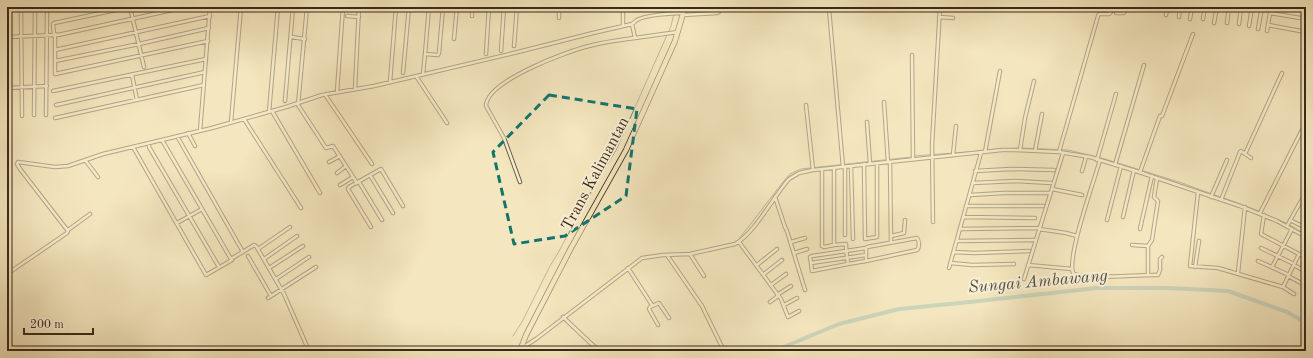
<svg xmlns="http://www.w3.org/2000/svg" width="1313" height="358" viewBox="0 0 1313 358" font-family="'Old Standard TT',serif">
<rect width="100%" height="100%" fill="#f4e6be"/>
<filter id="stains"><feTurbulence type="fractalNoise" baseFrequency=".005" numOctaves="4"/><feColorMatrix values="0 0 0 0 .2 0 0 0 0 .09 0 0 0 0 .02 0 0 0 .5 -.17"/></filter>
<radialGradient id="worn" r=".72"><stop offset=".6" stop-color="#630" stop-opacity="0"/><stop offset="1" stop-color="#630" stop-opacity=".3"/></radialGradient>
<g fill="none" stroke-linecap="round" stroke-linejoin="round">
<path stroke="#748376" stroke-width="1" d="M1022 148 1068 150 1105 159 1182 183 1220 197
M914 156 1019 148
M1224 198 1259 211
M1262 213 1286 223
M1290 225 1306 235
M739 239 783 182 790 174 801 169 911 157
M513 336 522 322 550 266 558 253 591 192 616 150 671 26 674 13"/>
<path stroke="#9cbfb4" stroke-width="4" d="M774 351 839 324 899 309 960 303 1097 288H1168L1228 291 1287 312 1306 323"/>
<g stroke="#665942" stroke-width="4.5">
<path id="street" d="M130 7 54 23 53 24 54 34 58 35 186 7
M130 7 144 67
M307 7 298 105 326 148 333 146 357 183
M429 7 425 54 438 55 439 53 443 7
M673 7V11H684
M1054 8V7
M829 9 843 167
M21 10 22 116
M1116 13H1124L1125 7
M1270 13 1306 19
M8 15 9 124
M683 15 717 13 719 12 720 7
M1166 15 1167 7
M347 16 359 17
M472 16V7
M939 17 953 18
M1179 17 1180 7
M559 18V7
M1190 19 1192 7
M1203 19 1205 7
M1214 23 1217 7
M1227 23 1229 7
M632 24 635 38 678 32
M1239 24 1241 7
M1268 25 1306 32
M623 26V7
M1249 26 1252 7
M1258 29 1262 7
M1267 31 1271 7
M7 37 55 35V74L208 41
M291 37 305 39
M454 39 457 7
M514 46 517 7
M55 50 210 16
M501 51 504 7
M486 54 489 7
M912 55 913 159
M55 61 139 44 209 28
M403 73 409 7
M423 74 425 54
M132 75 137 100
M416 76 447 123
M390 82 396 7
M7 88 47 86
M355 89 359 7
M53 91 206 59
M337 92 343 7
M326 94V96L372 164
M285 101 293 7
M884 102 888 162
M56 105 205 72
M806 105 813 170
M272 111 320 193
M269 112 278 7
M34 115 35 12
M46 115 47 12
M55 118 204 85
M244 119 301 208
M231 122 241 7
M867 122 870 164
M200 131 210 7
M188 133 195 146
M177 136 243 252
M162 140 231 259 254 245 256 246 284 294 309 351
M149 143V147L219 267
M133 147 206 275 232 260
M1020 150 1025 118 1034 81
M1035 151 1042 114
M985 152 1000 71
M1059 152 1098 16 1099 14H1109L1111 12V7
M1245 154 1282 73
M953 155 956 126
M85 160 98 177
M1097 160 1116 94
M1100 160C1094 181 1067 256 1073 273 1085 281 1140 274 1158 275L1160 270V259L1162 257
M329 162 340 156
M890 162 891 242
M864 164 865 239 877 237V163
M1115 165 1144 65
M851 166 853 239
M845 167V235
M822 169V246L824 247 834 245V168
M975 171 1011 169 1054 170
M1082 171 1086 157
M1140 172 1160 116H1162L1193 34
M337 173 346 166
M370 175 393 213
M359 182 382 220
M520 182 504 138 486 106C486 81 568 51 589 46 604 42 620 40 635 38
M973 183 1015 181 1051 183
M340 185 353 177
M1052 189 1082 195
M1198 192 1190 266 1218 268 1283 287
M970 195 1004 193H1050
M775 197 785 227 787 231 805 290
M1211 197 1227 160
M1221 200 1240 152 1241 151 1251 158
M966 206H1043
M1260 213 1306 122
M1264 215 1261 234 1299 254
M963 217 1035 218
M1123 217 1134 170
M1107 220 1121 166
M1290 220 1304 227 1306 225
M933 222 932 145 940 7
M177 223 202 209
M1287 226 1306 192
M371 227 348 189 349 187 381 169 403 206
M960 229 1039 228
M1039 229 1066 233 1077 236
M1140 229 1152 176
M68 230 90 214
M891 236 904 233 905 220
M917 238C919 240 920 247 917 250L866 261V249L867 247Z
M957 241 1034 240
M739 242 781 299 788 317 799 311
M791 242 805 238
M834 245 846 244C846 250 847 257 848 264L812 271 811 263 866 255
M1132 245 1148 246
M1261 248 1292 263
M258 249 290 227
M954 252 974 253 1029 251
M794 253 807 249
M690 254 704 276
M667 255 702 306 724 351
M248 256 271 296
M264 259 297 236
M1258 261 1289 275
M811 263 810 257 812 256 866 248
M951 263 972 265 1014 264
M848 264 866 261
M757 265 777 249
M1028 265 1072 269
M1294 265 1306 272
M1195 267 1199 241
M1272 267 1292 229
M269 268 303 246
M628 268 652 305
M949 268 981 153
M1238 273 1245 207
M7 274 67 233 68 231 20 169 17 164 18 162 55 167 68 166 103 154 212 128 286 107 322 95 374 86 514 53 593 33 632 24C634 23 635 21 637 20 645 15 673 13 683 13
M764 274 782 260
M1148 274V246L1152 240 1158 201 1154 197 1157 178
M1288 276 1301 283
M276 279 309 257
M1024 279 1063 153
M771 285 786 274
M1294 294 1283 287 1299 254 1306 258
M777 295 791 286
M268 298 316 267
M770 302 778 296
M784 305 797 298
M563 317 599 351
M658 325 649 309 650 307 659 303 669 318
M522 348 536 339 642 258 663 255 690 254 735 244C755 233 773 197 789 179L799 173 813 170 1002 150H1015L1059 152 1090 157 1139 172 1240 206 1277 221 1306 237"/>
</g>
<g stroke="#372a19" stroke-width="6">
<path id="highway" d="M520 351 526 335 571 248 626 150 675 41 685 7"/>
</g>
<use href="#street" stroke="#f8efd5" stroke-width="2.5"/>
<use href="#highway" stroke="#f4e6be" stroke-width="4.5"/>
</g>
<path d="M0 0H1313V358H0ZM549 95 637 109 626 196 565 236 514 244 493 152Z" fill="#f4e6be" fill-opacity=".55" fill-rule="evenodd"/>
<path fill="none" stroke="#0f766e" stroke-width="3" stroke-dasharray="8 5" stroke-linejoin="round" d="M549 95 637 109 626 196 565 236 514 244 493 152Z"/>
<g text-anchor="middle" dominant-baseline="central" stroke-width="4" stroke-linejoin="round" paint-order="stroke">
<g font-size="16" fill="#372a19" stroke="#f8efd5">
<text transform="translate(596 174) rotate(-62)">Trans Kalimantan</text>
</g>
<g font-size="17" font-style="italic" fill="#504f40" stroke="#f8efd5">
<text transform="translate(1038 282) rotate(-5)">Sungai Ambawang</text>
</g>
</g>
<rect width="1313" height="358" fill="none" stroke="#f4e6be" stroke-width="24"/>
<rect x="8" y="8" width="1297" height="342" fill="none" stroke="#372a19" stroke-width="2"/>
<rect x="12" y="12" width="1289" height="334" fill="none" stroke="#372a19"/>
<path d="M24 328v6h69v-6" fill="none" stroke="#372a19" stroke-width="2"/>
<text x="30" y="328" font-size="12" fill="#372a19" stroke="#f8efd5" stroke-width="3" paint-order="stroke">200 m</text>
<rect width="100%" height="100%" filter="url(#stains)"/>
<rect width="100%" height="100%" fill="url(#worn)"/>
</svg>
